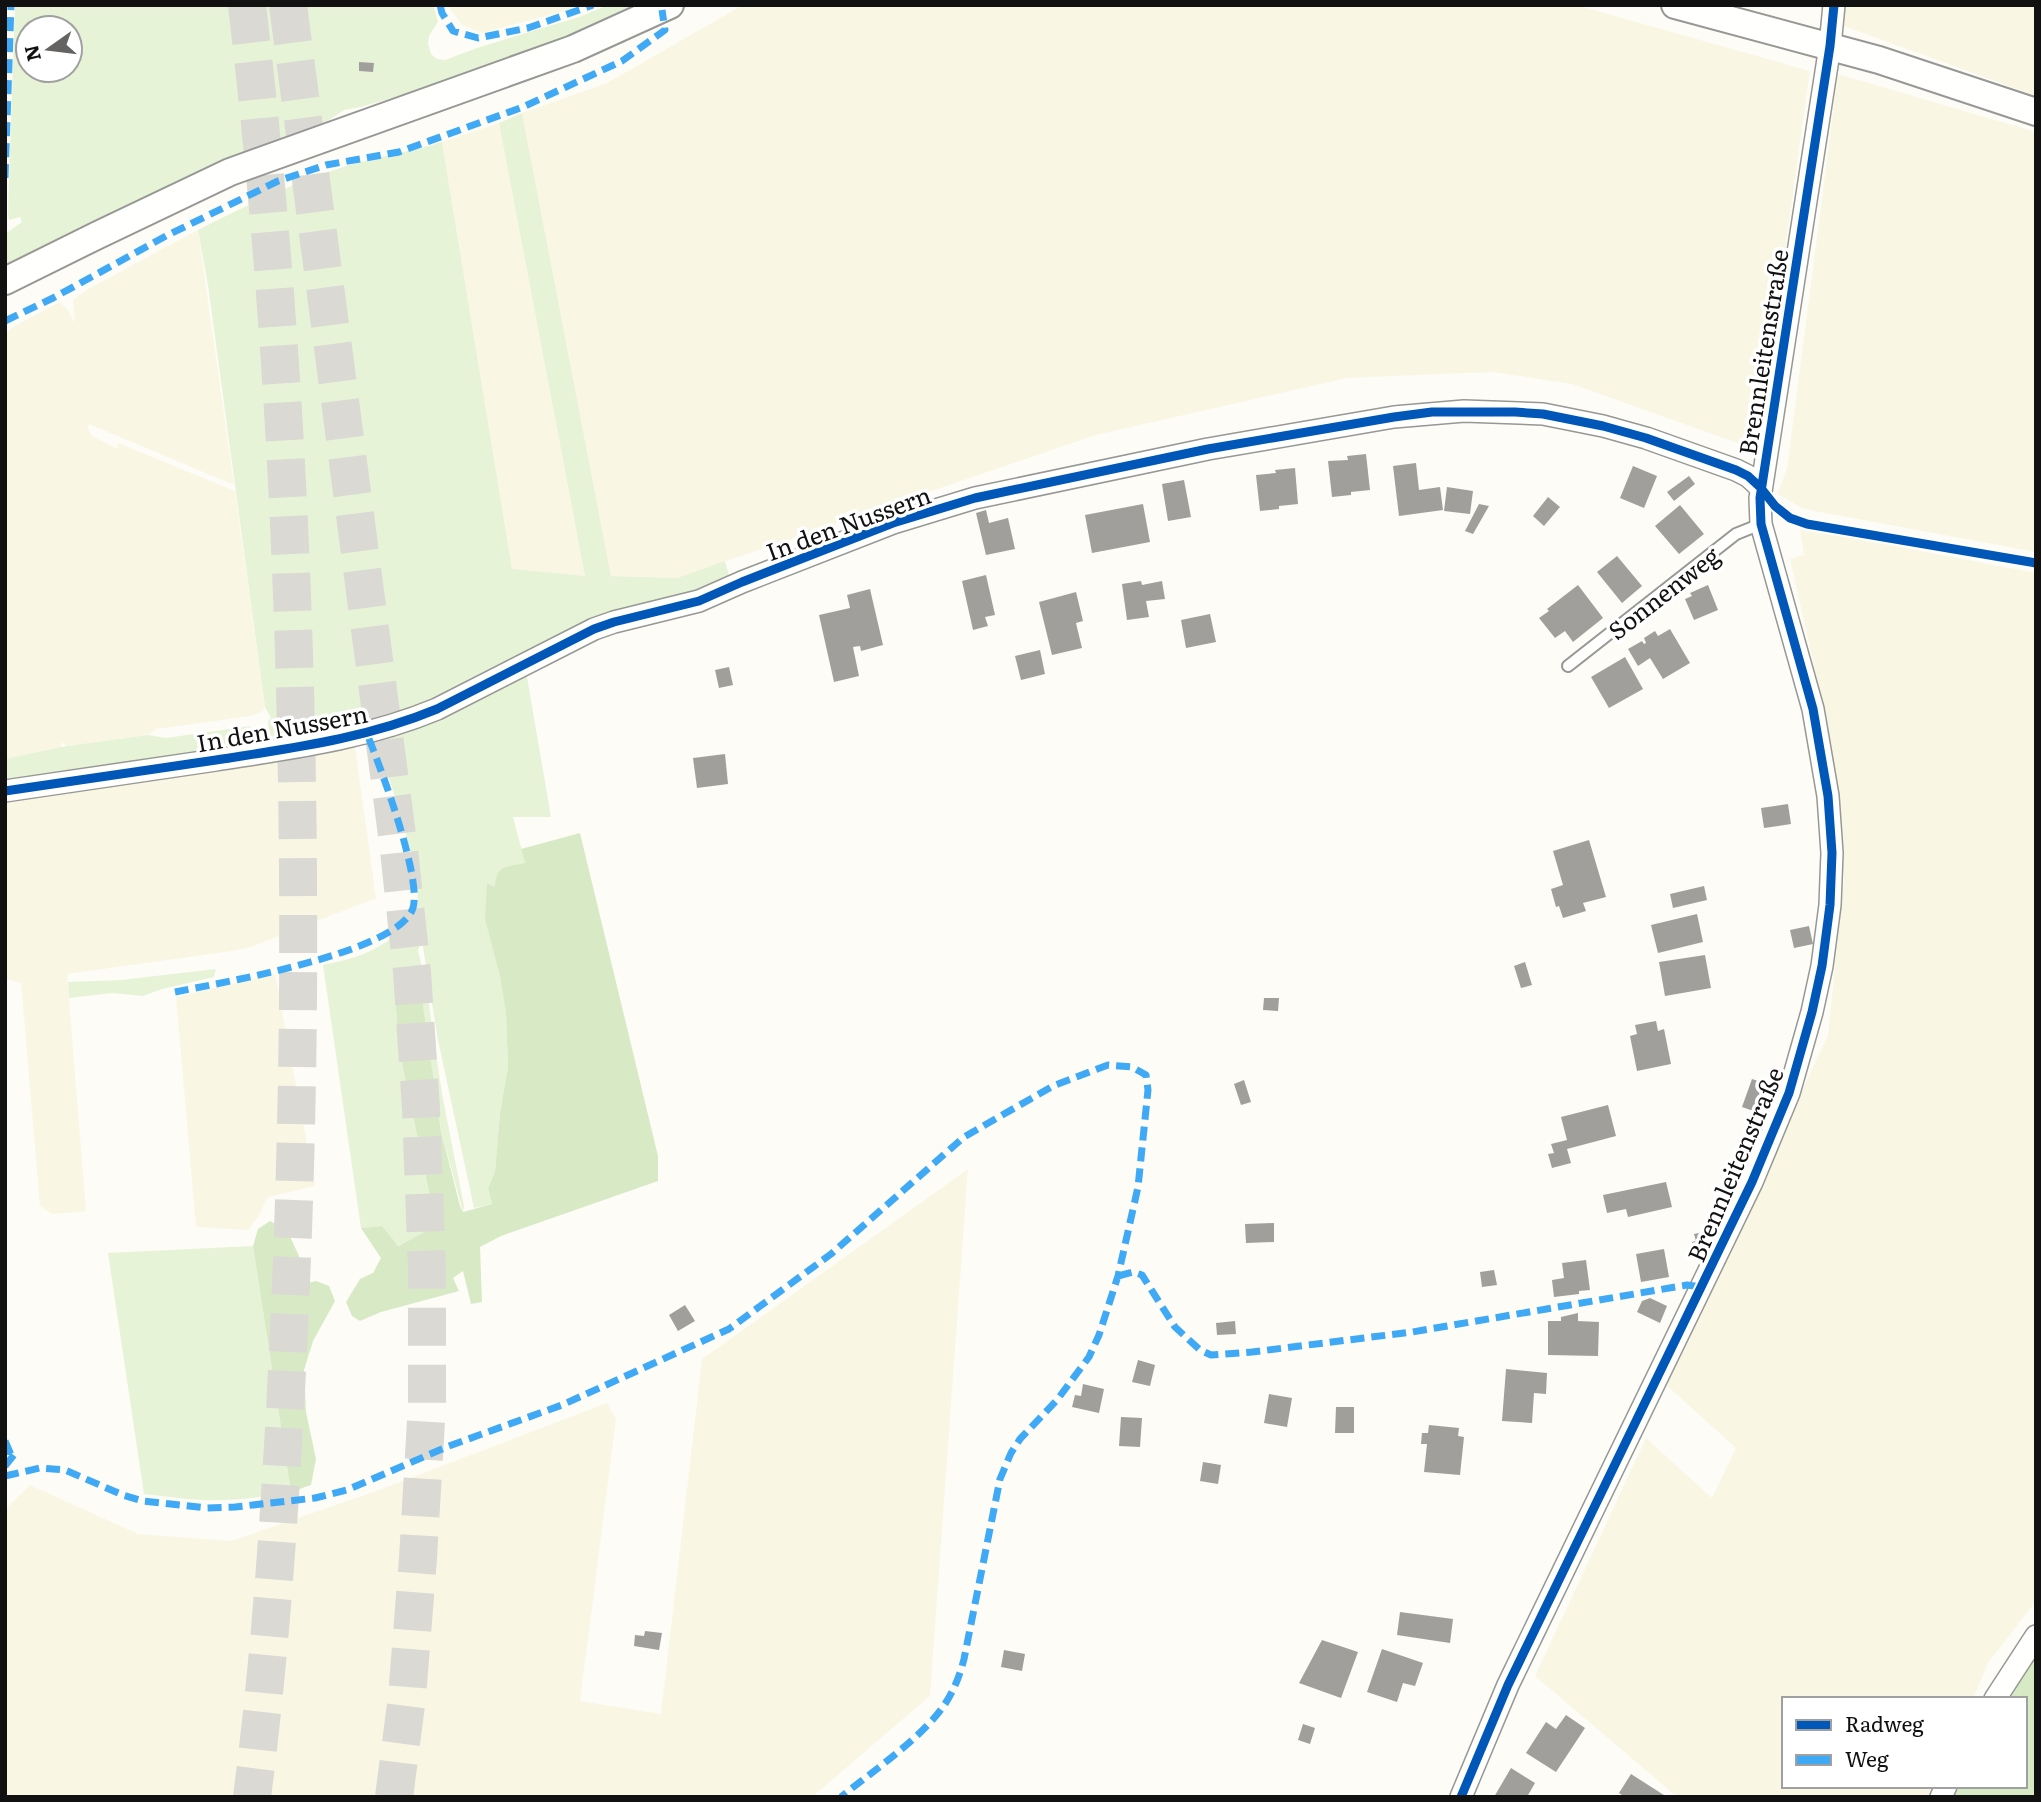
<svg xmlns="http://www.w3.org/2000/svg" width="2041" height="1802" viewBox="0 0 2041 1802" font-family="Literata,serif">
<rect width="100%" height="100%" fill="#fdfcf7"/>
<path fill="#f9f7e4" d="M447 5H578L564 11 482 33 462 25Z
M743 5H1576L1810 71 1757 450 1572 384 1492 372 1347 378 1096 435 677 578 611 576 522 113 607 83Z
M1843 5H2036V96L1841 25Z
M1838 74 2036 132V552L1804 509 1777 494 1787 469Z
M499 123 585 576 512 570 442 142Z
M198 230 234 485 89 424 88 429 92 436 118 449V443L235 491 265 707 263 711 251 716 156 729 148 735 67 746 61 742V749L5 759V336L11 328 60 302 68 310 75 323 73 300 88 289Z
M1800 528 2036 573V1601L1988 1663 1973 1699H1784V1786H1934L1930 1797H1677L1535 1676 1646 1438 1712 1498 1736 1448 1665 1384 1828 1035 1844 879 1824 710 1790 559 1804 555Z
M355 747 376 898 251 947 232 951 67 974 86 1211 52 1214 40 1206 21 983 5 979V801Z
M275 974 315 1186 268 1197 258 1217 248 1230 196 1227 176 997Z
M968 1169 930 1696 812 1797H5V1509L30 1485 138 1534 231 1541 379 1490 607 1403 616 1419 580 1701 661 1714 702 1359Z"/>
<path fill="#e7f3d7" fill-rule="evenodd" d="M15 5H433L438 22 429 36 428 43 431 54 437 59 445 60 477 48 579 17 608 5H646L527 53 402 95 361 107 344 110 319 127 309 125 299 128 297 132C199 174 100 216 5 267V234L22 222 20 217 9 220 8 212ZM28 28H70V70H28Z
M522 113 611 576 677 578 725 561 730 579 373 724 5 786V759L67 746 148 735 166 738 250 726 253 731 269 728 268 721 271 718 265 707 208 285 198 230C245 206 293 183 343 167 375 157 410 152 442 142L512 569 585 576 499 123Z
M526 671 551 817H513L525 863 495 888 488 883 506 1013 508 1067 500 1113 495 1172 488 1188 492 1204 474 1208 438 1040 422 941 418 950 427 991 442 1094 464 1206 463 1212 442 1134 429 1061 418 973 394 983 399 1049 436 1227 397 1246 382 1226 361 1228 323 965C353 959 377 952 400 931 405 927 412 922 415 916 428 890 391 786 382 756L381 746 388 737Z
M216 969 214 977 162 989 143 996 112 993 69 998 68 982 121 980Z
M253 1246 291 1492C268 1496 244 1500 221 1500 195 1501 170 1497 144 1494L108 1253Z"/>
<path fill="#d8eac5" d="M580 833 658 1156V1181L501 1236 480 1247 482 1302 471 1304 463 1271 453 1278 459 1291 381 1312 360 1321 352 1316 346 1302 360 1279 373 1273 381 1258 361 1228 382 1226 398 1246 436 1226 399 1049 394 982 418 972 441 1131 460 1206 463 1212 492 1204 488 1188 495 1172 500 1113 508 1067 506 1013 500 976 485 919 487 883 495 887C496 865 506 867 525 863L521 849Z
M270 1221 287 1230 299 1256 304 1284 316 1281 329 1286 335 1301 313 1341 304 1370 306 1412 316 1459 311 1485 291 1492 253 1246 258 1229Z
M2034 1657 2036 1662V1797H1949L1955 1786H2025V1699H2009Z"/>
<path fill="#a19f9c" d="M359 62 374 63 373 72 359 71Z
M1366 454 1370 490 1351 492V495L1332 497 1328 461 1348 460 1347 456Z
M1416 463 1419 490 1440 487 1443 510 1399 516 1393 466Z
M1633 466 1657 476 1644 508 1620 498Z
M1295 468 1298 504 1279 506V509L1260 511 1256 475 1276 473 1275 470Z
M1689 476 1695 484 1674 501 1667 492Z
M1184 480 1191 517 1168 521 1162 484Z
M1447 487 1473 491 1470 514 1444 511Z
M1548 497 1560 507 1544 526 1533 516Z
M1143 504 1150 542 1092 553 1085 515Z
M1479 504 1489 506 1473 534 1465 531Z
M1680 505 1704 534 1679 554 1655 526Z
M986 510 989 523 1008 518 1015 549 986 555 976 513Z
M1617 556 1642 586 1622 603 1597 572Z
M986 575 995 615 985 617 988 626 973 630 962 581Z
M1141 581 1142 585 1162 581 1165 599 1146 601 1149 617 1127 620 1122 584Z
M1578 585 1603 618 1573 642 1565 631 1555 638 1539 618 1549 611 1547 609Z
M1708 585 1718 610 1694 620 1685 599 1692 596 1690 593Z
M870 589 883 645 861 651 860 646 853 647 859 676 834 682 819 615 850 608 847 595Z
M1076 592 1083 621 1076 623 1082 648 1052 655 1039 602Z
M1210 614 1216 642 1186 648 1181 620Z
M1670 629 1690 663 1663 679 1650 658 1638 666 1628 649 1642 641 1644 644 1646 643 1644 638 1655 631 1658 636Z
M1040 650 1045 674 1021 680 1015 656Z
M1625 657 1643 689 1609 708 1591 677Z
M729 667 733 685 719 688 715 670Z
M725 754 728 784 697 788 693 758Z
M1788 804 1791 824 1764 828 1761 808Z
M1589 840 1606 897 1583 903 1586 911 1563 918 1559 906 1556 907 1551 889 1563 885 1553 851Z
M1704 886 1707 900 1673 908 1670 894Z
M1697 914 1703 942 1658 953 1651 925Z
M1809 926 1813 944 1794 948 1790 930Z
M1705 955 1711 988 1665 996 1659 962Z
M1525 962 1532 985 1521 988 1514 966Z
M1264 998H1279L1278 1011 1263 1010Z
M1656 1021 1658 1031 1664 1029 1671 1064 1637 1071 1630 1036 1637 1034 1635 1025Z
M1752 1079 1773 1086 1762 1114 1742 1107Z
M1244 1080 1251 1102 1241 1105 1234 1084Z
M1608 1105 1616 1136 1567 1149 1571 1163 1552 1168 1548 1154 1554 1153 1551 1144 1567 1140 1561 1117Z
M1666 1182 1672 1207 1628 1217 1626 1209 1607 1213 1603 1195Z
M1274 1223V1242L1246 1243 1245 1224Z
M1708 1231 1710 1238 1707 1248 1692 1249V1242L1696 1241 1694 1234Z
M1664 1249 1669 1277 1641 1282 1636 1254Z
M1586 1260 1590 1290 1579 1291V1294L1554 1297 1552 1280 1564 1278 1562 1263Z
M1494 1270 1497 1285 1482 1287 1480 1272Z
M1650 1298 1667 1306 1660 1323 1637 1312 1642 1301Z
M685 1305 695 1321 678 1331 669 1315Z
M1578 1313V1321L1599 1322 1598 1356 1548 1355V1321H1561V1317Z
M1235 1321 1236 1334 1217 1335 1216 1323Z
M1138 1360 1155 1365 1150 1386 1132 1382Z
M1506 1369 1547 1373 1546 1394 1534 1393 1532 1423 1502 1421Z
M1083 1384 1104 1389 1099 1413 1072 1407 1075 1395 1081 1396Z
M1269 1394 1292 1398 1287 1427 1264 1423Z
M1336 1407H1354V1433H1335Z
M1121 1417 1142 1418 1140 1447 1119 1446Z
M1429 1425 1459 1428 1458 1436 1464 1437 1460 1475 1424 1472 1427 1444H1421L1422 1433H1428Z
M1203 1462 1221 1465 1218 1484 1200 1481Z
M1400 1612 1453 1619 1450 1643 1397 1635Z
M645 1631 662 1633 659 1650 634 1646 635 1635 644 1636Z
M1322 1640 1358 1652 1341 1698 1299 1683Z
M1382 1649 1423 1663 1415 1686 1403 1683 1397 1702 1367 1692Z
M1004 1650 1025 1654 1022 1671 1001 1667Z
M1566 1715 1585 1728 1556 1772 1526 1753 1546 1722 1556 1729Z
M1303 1724 1315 1728 1310 1744 1298 1740Z
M1511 1768 1535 1783 1527 1797H1494Z
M1631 1774 1667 1797H1625L1619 1793Z"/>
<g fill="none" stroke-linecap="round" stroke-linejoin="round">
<path stroke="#dad9d4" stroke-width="38" stroke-dasharray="38 19" stroke-linecap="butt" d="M247 5C286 334 300 665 298 996 297 1140 292 1284 284 1428 277 1552 268 1674 252 1797
M288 5 399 850 412 972 421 1109 427 1271V1404L418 1558 407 1697 394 1797"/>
<g stroke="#979795" stroke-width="14">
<path id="service" d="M1568 666 1736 534 1761 524"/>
</g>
<g stroke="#979795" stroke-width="24">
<path id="minor" d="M5 791C75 781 145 770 216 760 292 748 365 739 437 709L594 629 614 622 699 601 742 582 893 523 975 498 1208 449 1394 417 1464 411 1543 414 1603 426 1646 438 1736 470 1748 476 1760 487
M1995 1699 2036 1636
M1461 1797 1508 1685 1752 1182 1789 1093 1812 1012 1822 966 1830 905 1832 853 1828 796 1813 709 1761 524 1760 498 1830 46 1834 5
M1941 1797 1946 1786"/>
</g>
<g stroke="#979795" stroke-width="30">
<path id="tertiary" d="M1675 5 1879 60 2036 112
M5 281 98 235 230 172 573 49 670 5"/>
</g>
<use href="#service" stroke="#fffffe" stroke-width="10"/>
<use href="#minor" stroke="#fffffe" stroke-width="21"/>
<use href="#tertiary" stroke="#fffffe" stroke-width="26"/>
<path stroke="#3fa9f5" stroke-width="7" stroke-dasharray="14 7" stroke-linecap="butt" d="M440 5 442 13 453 31 478 38 528 28 593 5
M5 178 11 5
M5 321 53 298 166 236 278 181 326 165 399 152 523 107 622 61 665 30 662 10
M175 992C219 983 399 953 413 908 422 877 380 766 367 734
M1118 1276 1133 1272 1142 1275 1175 1327 1200 1350 1211 1355 1252 1352 1412 1332 1687 1285 1702 1287
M5 1441 12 1457
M5 1466 17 1451
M5 1476 40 1468 65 1470 123 1495 143 1501 207 1508 235 1507 315 1498 347 1490 449 1446 562 1405 729 1329 831 1254 964 1137 1053 1086 1108 1065 1132 1067 1146 1075 1148 1090 1138 1187 1118 1276 1099 1335 1089 1357 1057 1400 1020 1439 1011 1453 1000 1479 964 1659C960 1675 954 1690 945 1704 922 1738 874 1770 841 1797"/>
<g stroke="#fff" stroke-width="13">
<path id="cycleway" d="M5 791C75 781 145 770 216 760 292 748 365 739 437 709L594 629 614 622 699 601 742 582 893 523 975 498 1208 449 1394 417 1432 412H1515L1543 414 1603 426 1646 438 1736 470 1748 476 1760 487 1775 506 1790 518 1807 524 2036 563
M1461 1797 1508 1685 1752 1182 1789 1093 1812 1012 1822 966 1830 905 1832 853 1828 796 1813 709 1761 524 1760 498 1830 46 1834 5"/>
</g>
<use href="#cycleway" stroke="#0057b8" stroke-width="9"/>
</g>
<g text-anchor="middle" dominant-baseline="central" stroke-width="7" stroke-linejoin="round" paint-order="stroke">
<g font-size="24" fill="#111" stroke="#fff">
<text transform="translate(1762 352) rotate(-81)">Brennleitenstraße</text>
<text transform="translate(848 522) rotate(-20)">In den Nussern</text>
<text transform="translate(1663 592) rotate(-38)">Sonnenweg</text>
<text transform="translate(282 727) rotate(-10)">In den Nussern</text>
<text transform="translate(1734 1164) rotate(-67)">Brennleitenstraße</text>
</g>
</g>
<rect width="2041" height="1802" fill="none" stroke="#111111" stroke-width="14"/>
<rect x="1782" y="1697" width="245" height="91" fill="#ffffff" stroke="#a0a0a0" stroke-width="2"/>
<rect x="1796" y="1720" width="35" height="10" fill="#0057b8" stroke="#a0a0a0" stroke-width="2"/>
<text x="1845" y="1732" font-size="21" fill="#111111">Radweg</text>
<rect x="1796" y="1755" width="35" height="10" fill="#3fa9f5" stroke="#a0a0a0" stroke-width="2"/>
<text x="1845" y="1767" font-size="21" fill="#111111">Weg</text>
<g transform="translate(49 49) rotate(256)"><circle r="33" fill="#ffffff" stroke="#a0a0a0" stroke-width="2"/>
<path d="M0-5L12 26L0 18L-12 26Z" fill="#646362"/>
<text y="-10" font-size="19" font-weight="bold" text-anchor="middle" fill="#111111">N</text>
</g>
</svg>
